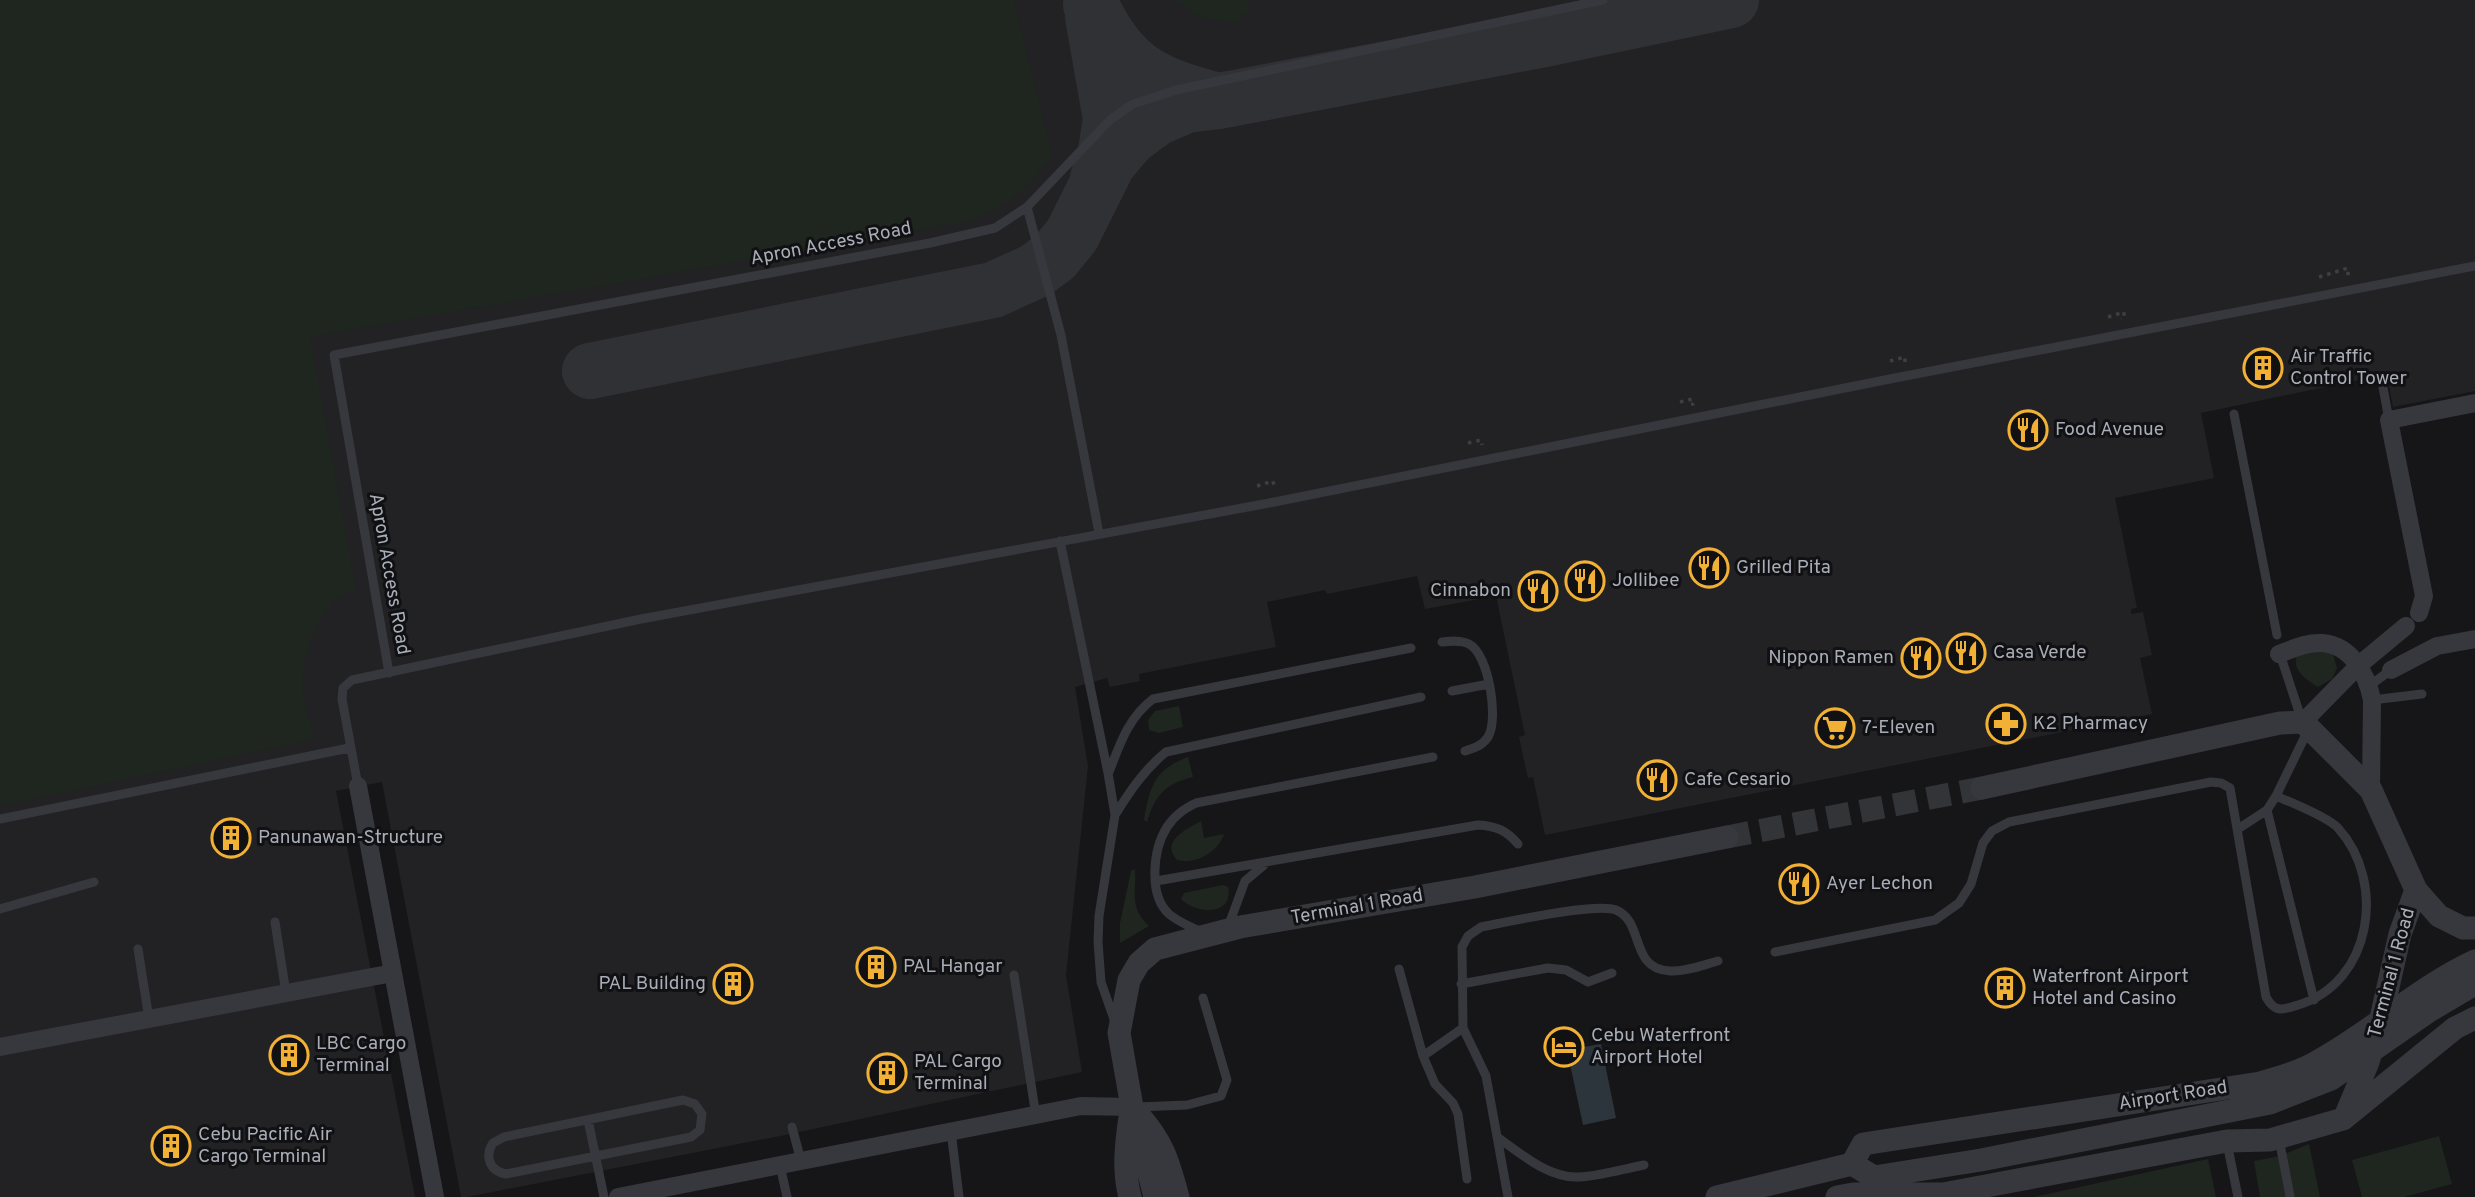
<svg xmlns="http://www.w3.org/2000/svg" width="2475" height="1197" viewBox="0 0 2475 1197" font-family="Overpass,sans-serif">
<rect width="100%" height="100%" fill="#161618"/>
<path fill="#222225" d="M0 0H2475V391L2393 407 2388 381 2361 386 2359 380 2201 413 2214 478 2115 498 2137 608 2131 609V614L2143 612 2152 655 2140 658 2152 714 1545 835 1533 777 1528 778 1523 756 1519 737 1525 735 1496 596 1425 609 1417 576 1327 594 1325 590 1267 602 1276 647 1139 674 1140 681 1110 687 1107 678 1075 687 1088 766 1066 975 1082 1072 785 1135 467 1197H461L382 782 336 791 415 1197H0Z"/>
<path fill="#1e261f" d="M0 0H1013L1052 156C1025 193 1012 201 970 221L310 337 356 589C345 593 336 598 328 607 313 626 299 671 303 696 305 710 311 725 316 739L0 806Z
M1176 0H1249L1248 11 1238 22C1211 21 1196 19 1176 0Z
M2322 649 2333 654 2337 668 2332 679 2318 687C2307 680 2291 670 2297 655Z
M1179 706 1183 727 1159 733 1149 730 1148 720 1155 711Z
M1188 757 1193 777C1165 784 1156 794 1147 822L1144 820C1150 786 1154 770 1188 757Z
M1201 821 1204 838 1224 834C1218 852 1196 865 1177 860 1160 842 1186 829 1201 821Z
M1135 869C1137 893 1128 906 1149 926L1120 943V923L1131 871Z
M1223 885 1228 887C1234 917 1195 914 1181 899L1184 893Z
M2439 1136 2452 1184 2404 1197H2362L2352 1160Z
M2309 1144 2320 1197H2260L2254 1161 2280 1156Z
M2208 1159 2216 1197H2034Z"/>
<path fill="#2c353c" d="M1601 1044 1616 1118 1583 1125 1567 1050Z"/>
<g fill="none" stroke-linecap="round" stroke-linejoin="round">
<path stroke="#303135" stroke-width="56" d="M1091 5C1121 70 1153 84 1219 101L1545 39 1731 0
M1093 17 1111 119 1105 157 1098 178
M590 371 993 290 1035 271 1054 257 1072 235 1108 163 1129 138 1156 118 1186 105 1219 101"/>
<path stroke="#333438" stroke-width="23" stroke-dasharray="23 11" stroke-linecap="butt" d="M1727 837 1982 788"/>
<path stroke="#3d3f44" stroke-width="3.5" stroke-dasharray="3.5 5" stroke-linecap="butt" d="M2319 277 2348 268V276
M2108 317 2124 312V318L2121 319
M1890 361 1905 357V362
M1680 402 1692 399 1693 404H1691
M1468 443 1481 440 1482 445
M1257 486 1273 481 1274 486H1272"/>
<path stroke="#37383d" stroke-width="9" d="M1027 207 1061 335 1099 533
M2382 382 2389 420
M2234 414 2277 635
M1060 541 1108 773 1115 815 1099 916 1098 942 1101 982 1115 1022
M1442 642C1451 641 1461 640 1469 644 1489 654 1499 720 1488 737 1482 746 1474 748 1465 751
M2279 651 2302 721
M389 673 334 355 930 243 995 228 1027 207 1111 119 1133 104 1176 90 1603 0
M2369 686 2391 670
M1452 691 1489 684
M2372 700 2422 694
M1109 772C1120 744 1128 718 1153 699L1411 648
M358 786 342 699 343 688 352 680 641 619 1264 504 1895 378 2475 266
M2276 796 2309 728
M2267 810 2314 1000
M1115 815C1130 791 1144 770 1166 752L1421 697
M0 819 349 748
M1156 881 1478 825C1496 826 1506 830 1518 844
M0 909 94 882
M275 922 286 993
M1228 927 1245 881 1264 865
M1203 933C1192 927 1178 922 1169 914 1148 895 1153 849 1167 827 1175 815 1184 809 1196 803L1433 757
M138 949 149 1019
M1775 952 1935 920 1959 903 1971 884 1983 843 1992 831 2009 822 2211 782 2221 783 2230 788 2266 997C2275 1013 2282 1010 2298 1005 2372 983 2387 882 2338 828 2328 817 2290 802 2276 796L2267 810 2238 829
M1399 969 1423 1056
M1014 975 1036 1116
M1461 984 1548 968 1566 970 1588 982 1612 973
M1463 1028 1423 1056 1435 1084 1453 1103 1458 1114 1467 1179
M683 1100 695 1104 702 1114 700 1130 691 1137 506 1174C490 1171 484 1157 493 1143L504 1137Z
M1137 1107 1187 1105 1221 1096 1227 1080 1203 998
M588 1120 604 1197
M792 1127 801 1161
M951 1131 959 1197
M1497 1137C1520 1153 1549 1179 1579 1177 1600 1176 1623 1169 1644 1165
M2279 1139 2290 1196
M2227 1143 2238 1197
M780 1165 787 1197
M1508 1197 1486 1076 1463 1028 1462 947 1468 936 1481 927C1507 922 1596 902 1616 910 1645 922 1629 969 1670 971 1685 972 1703 965 1718 961"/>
<path stroke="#37383d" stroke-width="18" d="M2419 613 2424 596 2389 420 2475 403
M2279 654C2293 649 2307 642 2322 643 2351 645 2367 674 2372 700L2371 790
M2391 670 2437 646 2475 639
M2303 722 2359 665 2406 626
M358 786 435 1197
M0 1047 393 973
M618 1197 1081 1106 1132 1107"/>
<path stroke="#37383d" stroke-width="23" d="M1982 788 2280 723 2303 722 2371 790 2416 890 2439 916 2463 928H2475
M1137 1113C1163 1142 1168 1160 1178 1197
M2345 1117 2368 1062 2381 1018 2400 934 2416 890
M1852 1164 1863 1144 2260 1083C2281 1077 2302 1071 2320 1060 2374 1030 2419 987 2475 961
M1130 1197C1123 1171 1126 1144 1130 1117
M1155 1197 1132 1107 1119 1033 1129 980 1139 963 1155 949 1240 927 1475 887 1727 837
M1717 1197 1852 1164 1874 1177 1981 1160 2270 1103 2331 1079 2429 1011 2475 984
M1837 1197 1853 1194H1943L2227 1141 2270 1140 2343 1119 2455 1028 2475 1018"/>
</g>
<defs>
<g id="building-ring" transform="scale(2.0125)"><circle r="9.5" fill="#111113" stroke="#f2b134" stroke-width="1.5"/><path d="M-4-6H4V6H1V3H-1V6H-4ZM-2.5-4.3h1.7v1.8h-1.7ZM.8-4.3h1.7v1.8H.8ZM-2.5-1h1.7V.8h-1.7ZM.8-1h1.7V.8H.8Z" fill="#f2b134"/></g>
<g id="restaurant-ring" transform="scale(2.0125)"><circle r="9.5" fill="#111113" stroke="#f2b134" stroke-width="1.5"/><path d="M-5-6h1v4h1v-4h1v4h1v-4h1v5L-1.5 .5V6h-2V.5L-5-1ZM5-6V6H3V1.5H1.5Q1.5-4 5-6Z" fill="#f2b134"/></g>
<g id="pharmacy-ring" transform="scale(2.0125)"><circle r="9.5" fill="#111113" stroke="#f2b134" stroke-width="1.5"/><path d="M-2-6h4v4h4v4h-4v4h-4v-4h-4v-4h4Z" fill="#f2b134"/></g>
<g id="supermarket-ring" transform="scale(2.0125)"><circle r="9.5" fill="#111113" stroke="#f2b134" stroke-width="1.5"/><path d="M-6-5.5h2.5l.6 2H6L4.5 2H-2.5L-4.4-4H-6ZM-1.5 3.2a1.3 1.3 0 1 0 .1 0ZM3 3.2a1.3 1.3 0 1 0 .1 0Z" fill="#f2b134"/></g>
<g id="hotel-ring" transform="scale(2.0125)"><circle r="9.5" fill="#111113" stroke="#f2b134" stroke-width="1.5"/><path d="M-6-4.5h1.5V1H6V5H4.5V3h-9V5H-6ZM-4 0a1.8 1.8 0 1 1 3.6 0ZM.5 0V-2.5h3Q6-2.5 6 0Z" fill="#f2b134"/></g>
</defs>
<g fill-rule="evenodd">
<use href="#building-ring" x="2263" y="368"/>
<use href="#restaurant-ring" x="2028" y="430"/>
<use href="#restaurant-ring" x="1709" y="568"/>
<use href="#restaurant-ring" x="1585" y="581"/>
<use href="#restaurant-ring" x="1538" y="591"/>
<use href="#restaurant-ring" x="1966" y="653"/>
<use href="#restaurant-ring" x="1921" y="658"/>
<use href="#pharmacy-ring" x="2006" y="724"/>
<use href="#supermarket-ring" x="1835" y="728"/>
<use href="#restaurant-ring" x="1657" y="780"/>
<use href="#building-ring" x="231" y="838"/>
<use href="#restaurant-ring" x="1799" y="884"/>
<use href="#building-ring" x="876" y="967"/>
<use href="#building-ring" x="733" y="984"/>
<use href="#building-ring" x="2005" y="988"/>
<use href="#hotel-ring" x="1564" y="1047"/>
<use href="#building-ring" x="289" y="1055"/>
<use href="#building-ring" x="887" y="1073"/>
<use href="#building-ring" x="171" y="1146"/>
</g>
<g text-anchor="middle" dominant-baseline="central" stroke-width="6" stroke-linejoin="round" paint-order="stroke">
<g font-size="19" fill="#a8adb8" stroke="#111113">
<text transform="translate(831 244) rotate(-11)">Apron Access Road</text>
<text transform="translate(389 574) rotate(80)">Apron Access Road</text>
<text transform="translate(1357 907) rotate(-10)">Terminal 1 Road</text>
<text transform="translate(2392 973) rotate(-75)">Terminal 1 Road</text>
<text transform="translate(2173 1096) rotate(-9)">Airport Road</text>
</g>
<g font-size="19" fill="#a8adb8" stroke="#111113" text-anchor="start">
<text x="2290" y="357">Air Traffic<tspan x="2290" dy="22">Control Tower</tspan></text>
<text x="2055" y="430">Food Avenue</text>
<text x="1736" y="568">Grilled Pita</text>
<text x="1612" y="581">Jollibee</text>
<text x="1511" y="591" text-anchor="end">Cinnabon</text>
<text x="1993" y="653">Casa Verde</text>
<text x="1894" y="658" text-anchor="end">Nippon Ramen</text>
<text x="2033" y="724">K2 Pharmacy</text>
<text x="1862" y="728">7-Eleven</text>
<text x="1684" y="780">Cafe Cesario</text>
<text x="258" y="838">Panunawan-Structure</text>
<text x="1826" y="884">Ayer Lechon</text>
<text x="903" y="967">PAL Hangar</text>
<text x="2032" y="977">Waterfront Airport<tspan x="2032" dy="22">Hotel and Casino</tspan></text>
<text x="706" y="984" text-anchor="end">PAL Building</text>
<text x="1591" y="1036">Cebu Waterfront<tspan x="1591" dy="22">Airport Hotel</tspan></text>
<text x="316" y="1044">LBC Cargo<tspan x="316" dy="22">Terminal</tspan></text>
<text x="914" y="1062">PAL Cargo<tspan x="914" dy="22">Terminal</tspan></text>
<text x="198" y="1135">Cebu Pacific Air<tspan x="198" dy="22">Cargo Terminal</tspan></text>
</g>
</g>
</svg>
